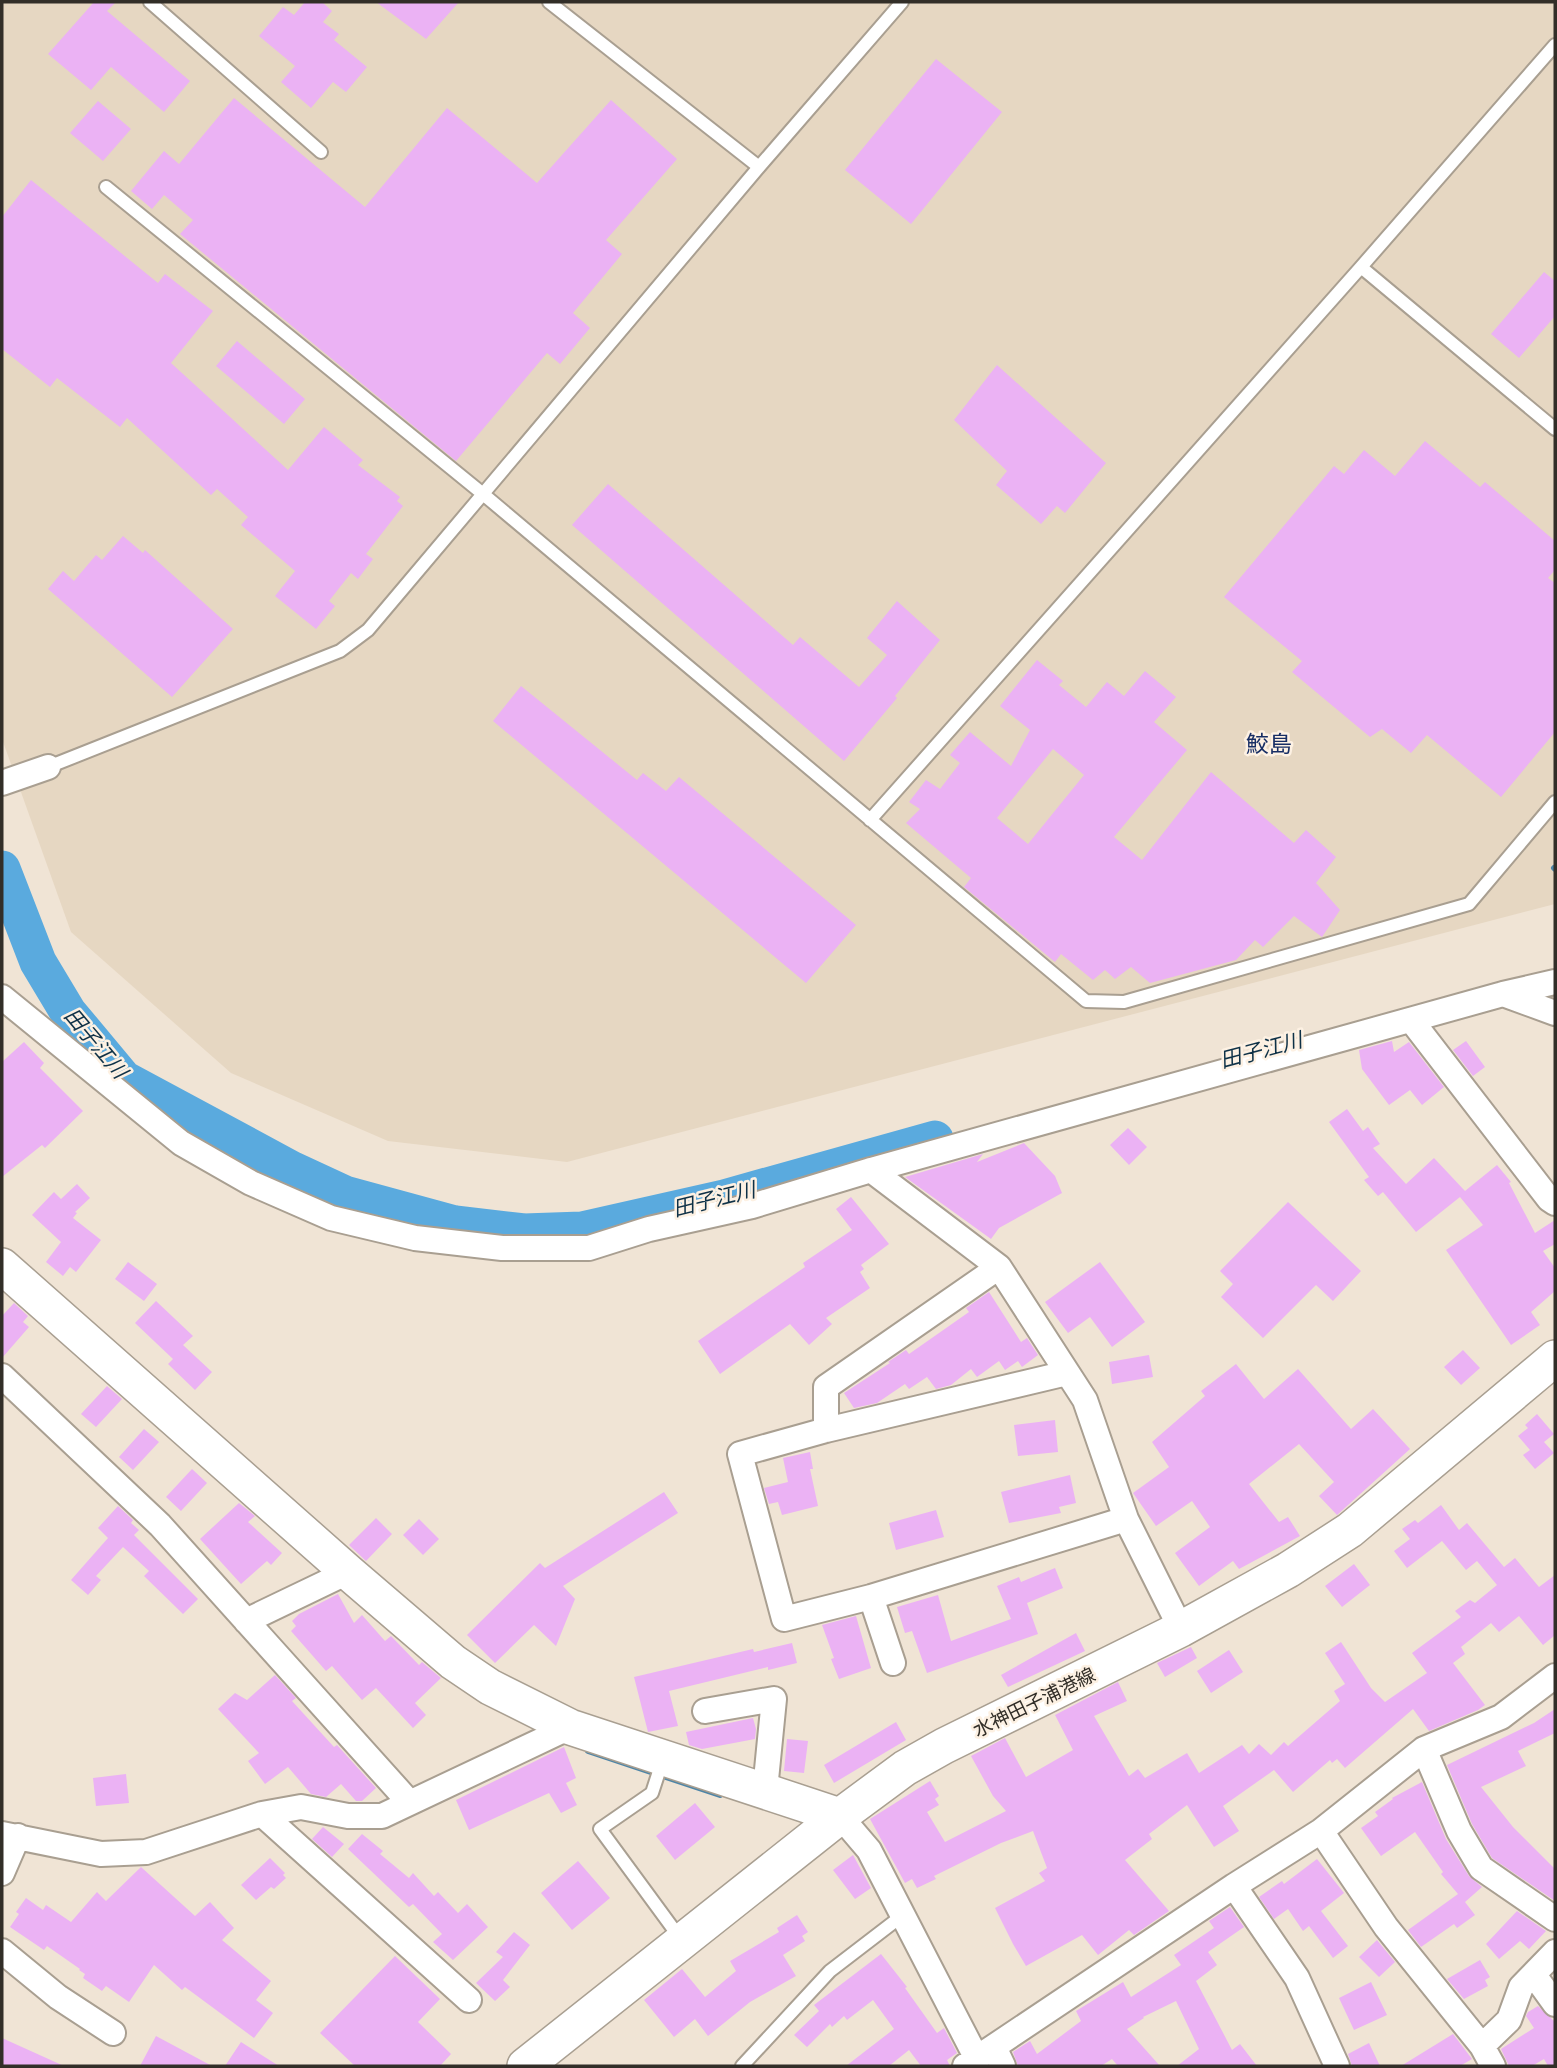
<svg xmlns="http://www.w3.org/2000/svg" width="1557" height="2068" viewBox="0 0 1557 2068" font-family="Raleway,'Noto Sans JP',sans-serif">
<rect width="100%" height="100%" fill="#f0e4d5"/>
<path fill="#e6d7c2" d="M2 2H1555V904L567 1162 388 1141 231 1073 71 932 2 739Z"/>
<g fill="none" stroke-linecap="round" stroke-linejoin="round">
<path stroke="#4e85a7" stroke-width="6" d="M1554 868 1555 869
M588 1751 720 1795"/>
<path stroke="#5aaade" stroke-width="37" d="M2 869 38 962 68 1012 124 1079 291 1169 345 1194 455 1224 524 1232 582 1230 724 1198 935 1139"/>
</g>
<path fill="#ebb2f4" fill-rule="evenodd" d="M94 2H116L107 11 190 81 164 112 111 67 91 90 48 54Z
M305 2H322L332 11 323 22 339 34 334 40 367 67 346 92 333 82 311 108 281 82 295 66 259 36 283 7 294 15Z
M376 2H459L426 39Z
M936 59 1002 112 911 224 845 170Z
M234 98 365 207 447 108 537 183 611 100 677 159 606 240 622 254 573 313 590 328 560 364 547 353 456 461 180 234 193 220 164 195 152 209 131 191 164 151 179 164Z
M98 101 131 129 103 161 70 133Z
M31 180 158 283 165 274 213 311 171 363 288 470 324 427 363 460 358 465 400 497 397 501 403 506 366 554 373 559 358 579 351 573 329 601 335 606 316 629 275 596 295 571 241 525 248 517 217 489 211 495 127 418 120 427 57 378 50 387 2 349V217Z
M1544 272 1555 281V316L1519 358 1491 334Z
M237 341 305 399 284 424 216 366Z
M997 365 1106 463 1065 513 1057 506 1041 524 996 485 1007 471 954 420Z
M1425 441 1480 487 1485 482 1555 541V570L1548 578 1555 583V732L1501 797 1427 735 1411 753 1382 729 1370 737 1292 672 1302 661 1224 597 1334 466 1344 474 1364 450 1395 476Z
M608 484 793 645 800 637 859 687 887 655 867 638 897 601 940 640 895 696 897 698 844 761 572 525Z
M123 536 143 553 145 550 233 629 172 697 48 589 63 571 74 581 96 555 102 560Z
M1037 660 1063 681 1059 685 1086 707 1107 682 1124 696 1145 671 1176 697 1154 722 1187 750 1114 837 1142 860 1211 772 1294 843 1306 830 1336 857 1316 883 1340 910 1322 937 1294 916 1263 947 1255 940 1236 960 1150 983 1131 967 1115 979 1105 970 1093 980 1061 954 1055 962 964 887 971 878 906 823 920 809 909 802 926 780 940 789 960 763 950 755 970 732 1011 766 1030 730 1000 706ZM1053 749 1084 775 1028 844 997 818Z
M521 686 637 780 643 773 666 791 679 777 856 925 806 983 493 721Z
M1392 1041 1394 1052 1409 1042 1444 1087 1422 1105 1410 1090 1389 1105 1362 1069 1359 1050Z
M1466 1041 1485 1067 1473 1076 1453 1050Z
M24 1042 44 1063 40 1068 83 1111 45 1148 42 1145 2 1177V1062Z
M1347 1109 1363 1131 1368 1127 1380 1144 1373 1148 1406 1184 1434 1158 1465 1191 1497 1165 1511 1182 1509 1183 1535 1233 1555 1220V1244L1543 1251 1555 1268V1291L1531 1312 1540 1325 1511 1345 1446 1250 1483 1225 1460 1197 1416 1232 1383 1192 1378 1196 1364 1180 1369 1177 1329 1122Z
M1128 1128 1147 1147 1129 1165 1110 1145Z
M1024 1143 1055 1176 1062 1193 999 1228 991 1239 905 1177 983 1154 977 1162Z
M77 1184 90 1198 75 1212 77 1213 73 1218 101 1240 76 1272 70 1267 63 1276 46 1262 61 1242 32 1215 54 1192 61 1199Z
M851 1197 889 1244 861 1265 864 1269 860 1272 870 1288 826 1318 832 1324 809 1345 790 1324 720 1374 698 1341 805 1267 803 1263 852 1230 836 1209Z
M1288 1202 1361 1271 1333 1301 1316 1285 1263 1338 1221 1297 1233 1284 1220 1271Z
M128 1262 157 1284 144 1301 115 1279Z
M1100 1262 1145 1322 1112 1347 1090 1317 1068 1333 1045 1302Z
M989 1292 1021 1342 1027 1338 1038 1355 1022 1367 1018 1361 1005 1370 999 1361 977 1377 971 1369 951 1385 936 1389 927 1377 909 1389 905 1384 877 1403 854 1408 844 1393 890 1363 888 1362 906 1350 909 1354 969 1312 966 1308Z
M156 1301 193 1336 183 1345 212 1372 195 1390 168 1364 173 1359 135 1323Z
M14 1303 28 1316 23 1322 29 1327 2 1358V1316Z
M1463 1350 1480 1368 1461 1385 1444 1367Z
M1149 1355 1153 1377 1112 1384 1109 1362Z
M1236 1364 1264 1399 1298 1369 1351 1429 1373 1409 1410 1449 1337 1515 1319 1496 1334 1482 1299 1444 1249 1484 1279 1522 1288 1517 1300 1536 1239 1569 1233 1561 1199 1586 1175 1553 1210 1527 1192 1501 1156 1526 1133 1493 1169 1467 1152 1442 1205 1396 1201 1391Z
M107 1386 122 1399 96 1427 81 1414Z
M1537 1414 1554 1434 1544 1442 1554 1453 1535 1469 1523 1455 1530 1450 1518 1436 1528 1428 1525 1425Z
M1055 1420 1058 1452 1018 1456 1014 1425Z
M144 1429 159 1442 133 1470 119 1457Z
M810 1452 813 1469H810L818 1506 782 1515 778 1502 769 1504 764 1488 788 1482 783 1458Z
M192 1469 207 1483 181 1511 166 1497Z
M1070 1475 1076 1503 1059 1507 1061 1513 1009 1523 1001 1492Z
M664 1492 678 1513 563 1586 575 1599 556 1646 534 1625 495 1663 467 1635 540 1563 545 1568Z
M239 1503 255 1516 248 1522 282 1553 271 1565 267 1561 241 1584 200 1539Z
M1441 1505 1459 1530 1467 1523 1504 1567 1515 1558 1539 1587 1555 1575V1635L1543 1645 1519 1616 1499 1632 1491 1623 1461 1647 1465 1654 1453 1663 1485 1705 1478 1710 1429 1731 1413 1709 1345 1768 1337 1759 1332 1763 1330 1760 1293 1792 1274 1770 1223 1806 1239 1831 1214 1847 1187 1805 1149 1834 1152 1839 1125 1860 1169 1911 1134 1935 1129 1930 1098 1955 1082 1935 1026 1966 1013 1944 995 1908 1045 1881 1039 1873 1047 1868 1033 1831 1001 1843 934 1876 936 1879 917 1888 912 1879 905 1883 870 1819 930 1781 939 1796 935 1799 939 1805 927 1812 945 1842 1006 1811 993 1796 971 1756 1005 1738 1026 1777 1073 1750 1055 1715 1118 1682 1127 1701 1094 1716 1129 1776 1138 1769 1145 1778 1187 1753 1199 1773 1242 1745 1249 1754 1259 1744 1271 1755 1284 1742 1288 1746 1340 1701 1334 1691 1345 1684 1325 1653 1341 1642 1371 1688 1385 1702 1427 1673 1412 1653 1461 1617 1455 1611 1470 1600 1475 1603 1497 1585 1477 1561 1466 1570 1442 1541 1407 1568 1394 1551 1410 1539 1402 1529 1415 1520 1418 1523Z
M118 1506 133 1520 131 1523 139 1530 134 1535 198 1599 183 1614 144 1576 149 1571 123 1547 96 1576 101 1580 88 1595 71 1580 108 1538 98 1528Z
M936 1510 944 1537 896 1550 889 1523Z
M376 1518 392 1534 366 1561 349 1545Z
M419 1519 439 1539 423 1555 403 1535Z
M1354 1564 1370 1585 1342 1607 1325 1586Z
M1055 1568 1063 1588 1027 1603 1038 1634 927 1673 912 1631 905 1633 897 1607 938 1595 951 1641 1011 1619 997 1586 1019 1577 1021 1582Z
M338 1594 354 1623 362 1615 385 1641 391 1636 419 1665 422 1662 441 1678 415 1703 426 1715 413 1728 376 1688 362 1700 332 1666 326 1671 291 1631 296 1626 292 1621 299 1614Z
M856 1616 871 1668 839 1679 831 1659 834 1658 822 1625Z
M1076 1633 1085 1651 1008 1687 1001 1675Z
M792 1643 797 1663 768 1670V1667L669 1691 678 1726 648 1732 634 1677 753 1649 754 1652Z
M1191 1647 1197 1658 1165 1677 1157 1663Z
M1229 1650 1243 1672 1211 1693 1197 1671Z
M275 1675 296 1698 292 1701 334 1747 337 1745 376 1788 362 1801H356L341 1784 326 1797 311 1794 288 1767 265 1784 248 1761 259 1753 218 1709 235 1693 247 1700Z
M1555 1709V1733L1518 1751 1526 1766 1481 1787 1513 1827 1555 1869V1901L1492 1858 1472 1824 1447 1765 1534 1723Z
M753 1718 756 1729 755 1739 702 1749 689 1745 686 1732Z
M896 1722 906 1740 834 1783 824 1765Z
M787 1739 808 1741 804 1773 784 1771Z
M564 1747 576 1778 566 1783 577 1805 561 1813 549 1793 469 1830 456 1800Z
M126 1774 129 1803 96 1806 93 1778Z
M1422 1782 1446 1839 1469 1876 1482 1887 1465 1902 1475 1915 1457 1928 1454 1924 1421 1947 1408 1930 1458 1894 1441 1874 1443 1872 1415 1832 1381 1856 1361 1828 1378 1816 1375 1812 1393 1799 1392 1798Z
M695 1803 715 1827 675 1860 656 1836Z
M323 1827 344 1844 332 1857 312 1839Z
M362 1834 383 1851 380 1854 409 1878 413 1873 434 1896 438 1892 458 1913 467 1904 488 1927 453 1960 433 1942 442 1934 413 1904 409 1907 348 1849Z
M853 1855 871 1888 855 1899 833 1870Z
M270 1858 285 1873 283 1875 286 1878 274 1889 271 1887 256 1900 241 1885Z
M1317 1859 1344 1893 1321 1911 1348 1946 1333 1958 1309 1926 1303 1931 1288 1909 1274 1919 1259 1897 1282 1881 1284 1884Z
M578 1861 610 1898 572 1930 541 1893Z
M141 1867 195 1916 210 1902 234 1928 222 1940 271 1981 256 2000 273 2013 254 2038 185 1987 182 1990 154 1965 129 2002 106 1986 102 1991 83 1978 85 1974 79 1970 80 1969 47 1946 44 1950 10 1927 19 1914 16 1912 26 1898 43 1910 46 1905 71 1922 97 1892 106 1901Z
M1230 1907 1244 1927 1208 1952 1217 1965 1196 1981 1232 2050 1240 2044 1257 2066H1177L1199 2049 1176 2001 1143 2017 1144 2018 1127 2029 1160 2066H1118L1112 2059 1101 2066H1018L1013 2052 1030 2041 1037 2054 1081 2021 1076 2011 1123 1982 1131 1997 1181 1965 1174 1955 1214 1928 1209 1921Z
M1517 1911 1546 1931 1529 1949 1520 1941 1499 1959 1486 1944Z
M797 1915 808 1932 802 1936 805 1941 783 1955 796 1976 750 2002 708 2036 695 2019 674 2037 644 2000 682 1969 705 1997 736 1971 730 1961 779 1932 777 1928Z
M514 1932 530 1945 503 1980 510 1987 495 2001 476 1983 503 1957 496 1952Z
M1377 1940 1395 1962 1379 1977 1359 1957Z
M881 1954 907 1987 905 1988 937 2033 944 2028 957 2053 947 2060 950 2066H921L909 2050 889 2066H846L894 2029 873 2000 847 2020 844 2016 832 2027 830 2024 807 2047 794 2035 819 2011 814 2005Z
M395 1956 440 1999 418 2022 451 2054 440 2066H355L320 2033Z
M1480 1960 1490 1977 1485 1980 1488 1986 1464 1999 1447 1979Z
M1371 1982 1387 2015 1354 2030 1339 1998Z
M1538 2006 1555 2022V2066H1548L1544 2059 1532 2066H1509L1501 2049 1534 2028 1526 2016 1528 2012Z
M1453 2034 1472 2059 1460 2066H1401Z
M156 2036 212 2066H140Z
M2 2038 64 2066H2Z
M241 2042 279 2066H225Z
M1369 2043 1380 2066H1352L1348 2054Z"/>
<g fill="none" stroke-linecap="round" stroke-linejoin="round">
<g stroke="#a99f91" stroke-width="16">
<path id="lane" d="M150 2 321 152
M549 2 759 167
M106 187 483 494 1086 1001 1124 1002 1469 904 1555 802
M1361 267 1555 429
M48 767 340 651 368 630 759 167 902 2
M870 820 1361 267 1555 45
M663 1759 652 1793 600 1829 680 1938
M742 2066 830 1971 903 1915"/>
</g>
<g stroke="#a99f91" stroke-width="28">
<path id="street" d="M2 783 48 767
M1503 994 1555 1013
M2 997 181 1143 251 1183 331 1218 415 1238 502 1248H589L649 1229 752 1206 871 1170 1503 994 1555 982
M1411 1020 1549 1199 1555 1203
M871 1170 999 1267 1085 1400 1126 1519 1181 1629
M1067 1373 826 1430 740 1454 784 1619 871 1597 1126 1519
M2 1376 160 1525 409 1802
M826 1430V1387L999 1267
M871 1597 893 1663
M246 1621 348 1572
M705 1711 774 1699 765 1790
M1424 1749 1459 1831 1481 1868 1555 1919
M262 1814 469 2000
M840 1816 869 1850 976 2057
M1321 1831 1386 1927 1482 2046 1493 2066
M2 1834 101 1854 146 1852 262 1814 301 1807 348 1816H382L570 1727
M2 1873 18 1836
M1234 1886 1297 1978 1337 2066
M2 1951 58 1997 113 2033
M1534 1975 1555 2004
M1482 2046 1509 2020 1521 1987 1555 1952
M994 2047 1003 2066
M965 2066 1234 1886 1321 1831 1424 1749 1501 1717 1555 1676"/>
</g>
<g stroke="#a99f91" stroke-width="38">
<path id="secondary" d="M2 1266 348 1572 453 1662 490 1687 570 1727 840 1816
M525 2066 840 1816 905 1768 944 1746 1181 1629 1288 1570 1350 1530 1555 1358"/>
</g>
<use href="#lane" stroke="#fff" stroke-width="12"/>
<use href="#street" stroke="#fff" stroke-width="24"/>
<use href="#secondary" stroke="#fff" stroke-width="35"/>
</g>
<g text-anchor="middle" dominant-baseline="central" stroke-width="5" stroke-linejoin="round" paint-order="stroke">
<g font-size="19" fill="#322e28" stroke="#fdf1e3">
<text transform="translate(1034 1702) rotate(-26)">水神田子浦港線</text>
</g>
<g font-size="21" font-style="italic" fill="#0e3147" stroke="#fdf1e3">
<text transform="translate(96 1043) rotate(50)">田子江川</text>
<text transform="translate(1261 1050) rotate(-15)">田子江川</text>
<text transform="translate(714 1199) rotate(-14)">田子江川</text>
</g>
<g font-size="23" fill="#172e65" stroke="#fdf1e3">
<text x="1269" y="743">鮫島</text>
</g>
</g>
<rect width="1557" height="2068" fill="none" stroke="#322e28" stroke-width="7"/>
</svg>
